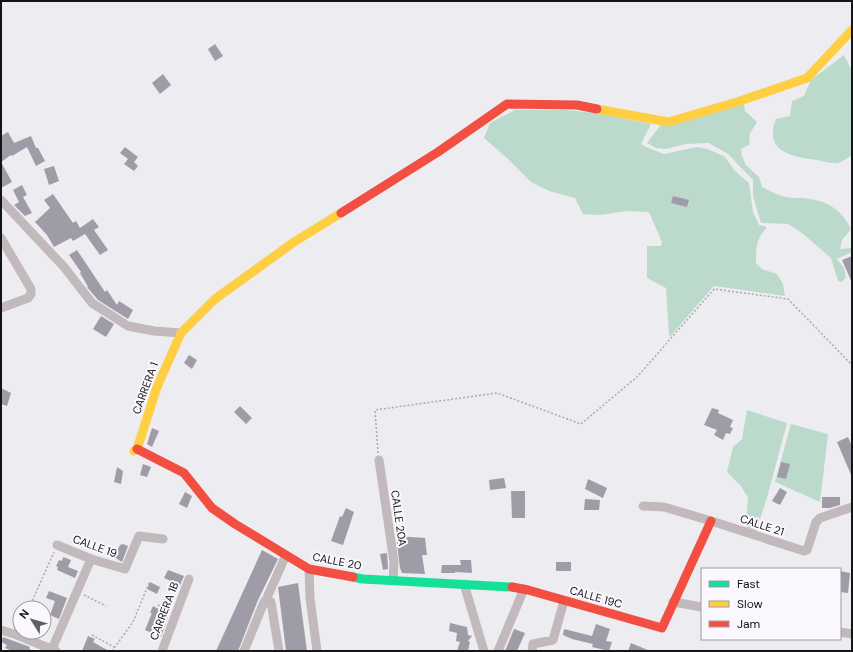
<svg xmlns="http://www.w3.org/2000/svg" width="853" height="652" viewBox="0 0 853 652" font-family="'DM Sans',sans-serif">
<rect width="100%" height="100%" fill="#edecf0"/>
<path fill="#bcdacb" d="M844 55 852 71V155C848 157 843 162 838 163 832 164 823 161 817 160 792 157 763 152 776 119L790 116 792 101 804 96 811 80Z
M744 104 745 111 757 122 750 133 749 145 741 149 742 156 746 165 759 177 762 187C769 190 775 194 782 196 791 199 801 197 810 199 830 202 842 211 851 229L842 240 840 249 852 248V252L837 259 844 268 846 277 842 282 838 281 831 258 802 233 788 224 761 223 753 196V180L728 154 709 143 685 144 666 149 656 148 647 143 660 126Z
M515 110H566L595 113 651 124 641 144 646 147 664 154 697 147 708 149 725 157 735 171 749 183 753 212 759 225 767 227C756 240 756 247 756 263L762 269 777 274 783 284 785 296 714 286 699 303 670 337 669 334 666 288 647 278V246H661L662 242 649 212 628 211 599 215 583 214 575 198 549 191 531 182 508 159 484 138 490 123Z
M747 410 787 423 768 494 756 532 746 528 748 497 740 485 727 472 733 447 742 439Z
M791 424 828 434 820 502 775 482Z"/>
<path fill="#9f9ca7" d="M215 44 223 56 215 61 208 49Z
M163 74 171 85 160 94 152 83Z
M8 132 14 143 31 136 36 148H38L45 161 36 166 27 147 12 156 11 155 1 162 12 182 1 188V136Z
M125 147 138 157 134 162 138 166 134 171 124 164 128 159 120 153Z
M54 166 59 181 49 185 44 169Z
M22 185 27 195 23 197 32 213 25 216 14 205 19 202 13 190Z
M53 194 73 223 76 221 80 228 93 219 99 227 94 230 108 250 100 255 85 234 73 241 71 238 54 247 47 235 35 222 50 208 44 200Z
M673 196 689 200 687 207 671 203Z
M77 250 105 292 107 290 117 305 119 301 133 310 128 319 98 300 87 287H88L80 273 81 272 69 255Z
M852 256V283L842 260Z
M101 316 114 324 106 337 93 329Z
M189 355 197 360 192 369 184 363Z
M1 388 11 393 7 406 1 404Z
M240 406 252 418 246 424 234 412Z
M712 408 719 410 718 413 733 420 730 427 733 428 730 434 726 433 723 440 714 435 717 430 704 425Z
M152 428 159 431 152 447 147 444Z
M848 437 852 446V477L837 442Z
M781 462 790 464 786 479 777 477Z
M143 464 151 467 147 477 140 475Z
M117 467 123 471 121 484 114 482Z
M504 478 506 488 490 490 489 480Z
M588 479 607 488 603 498 585 489Z
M780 488 787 492 780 505 772 501Z
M511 491H525V518H512Z
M185 492 192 496 187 508 179 504Z
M822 497H840V505L830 508H822Z
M585 499 600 500 599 510H584Z
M346 508 354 512 343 545 331 541 340 516 342 517Z
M396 536 425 538 427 555H422L425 574 402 573 400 568Z
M123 544 128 546 122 562 114 557 120 545Z
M262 550 278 559 258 600 238 651H216Z
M387 553 388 569 383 570 380 554Z
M63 557 71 560 68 567 78 571 75 578 57 570 58 567 56 566 59 560 62 561Z
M460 560H471L472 573 455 572V573H441L442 565H461Z
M556 562H571V571H556Z
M168 570 184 576 180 585 164 578Z
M840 571 850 573 848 593 840 592Z
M150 582 160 587 157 594 147 589Z
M298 583 307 651H286L278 587Z
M49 591 67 598 59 619 50 615 55 601 46 598Z
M165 598 173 602 161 637 145 630 152 613H150L153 606 160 610Z
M450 623 467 627 468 635 472 636 468 641 470 642 468 651H457L460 642 456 641 457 633 449 631Z
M596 624 610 629 606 641 612 642 609 651 592 647 593 644 572 639 563 635 564 629 592 636Z
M514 629 525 633 517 651H505Z
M88 636 95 639 93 642 109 651H82Z
M3 637 30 647 29 648 32 651H12L5 648 7 645 1 642Z
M631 643 650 651H628Z"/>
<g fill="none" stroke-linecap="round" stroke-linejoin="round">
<path stroke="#aea9ab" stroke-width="1.5" stroke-dasharray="2 2" stroke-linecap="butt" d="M378 453 375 410 497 393 581 424 638 376 714 289 788 299 852 365
M84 595 106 606
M166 597 173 599
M158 605 169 610
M29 608 54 552
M92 635 114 647
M112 651 133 622 149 583"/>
<path stroke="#c1b9bb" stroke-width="9" d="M1 200 64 267 92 303 128 326 154 331 181 333
M1 238 31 289V294L28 298 1 308
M379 460 394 562 393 580
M643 506 664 507 711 521 804 551 807 550 816 522 820 518 852 507
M57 545 91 559 125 569 139 536 163 539
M309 569 310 598 317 651
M464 584 484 651
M266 600 286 555
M673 602 702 607
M1 630 17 635 56 651
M840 632 852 634
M52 649 91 559
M162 651 189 579
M244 651 264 602 266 600 271 602 279 651
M498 651 524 589
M532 651 533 644 553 640 564 601"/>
<path stroke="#16e098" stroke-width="9" d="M353 577 363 579 512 587"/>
<path stroke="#ffcf43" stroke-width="9" d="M597 109 668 122 737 102 807 78 852 30
M134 451 137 449 157 387 181 333 215 299 294 242 341 213"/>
<path stroke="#f24e42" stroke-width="9" d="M341 213 438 152 507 104 577 105 597 109
M137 449 184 473 212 508 235 524 309 569 353 577
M512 587 528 590 662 628 711 521"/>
</g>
<g text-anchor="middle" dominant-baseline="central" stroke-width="4" stroke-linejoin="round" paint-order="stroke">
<g font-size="11" fill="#141315" stroke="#faf8fe">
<text transform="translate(145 388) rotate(-70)">CARRERA 1</text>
<text transform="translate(399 518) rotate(82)">CALLE 20A</text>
<text transform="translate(762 525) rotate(18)">CALLE 21</text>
<text transform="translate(95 546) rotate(20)">CALLE 19</text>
<text transform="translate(337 561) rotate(11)">CALLE 20</text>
<text transform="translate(596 597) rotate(16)">CALLE 19C</text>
<text transform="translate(164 611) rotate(-69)">CARRERA 1B</text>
</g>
</g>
<rect width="853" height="652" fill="none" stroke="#141315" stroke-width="4"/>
<rect x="701" y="568" width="140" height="72" fill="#faf8fe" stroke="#9e9ca1"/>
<rect x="709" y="581" width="20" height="6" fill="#16e098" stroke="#9e9ca1"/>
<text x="737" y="588" font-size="12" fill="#141315">Fast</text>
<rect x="709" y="601" width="20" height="6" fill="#ffcf43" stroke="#9e9ca1"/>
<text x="737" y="608" font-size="12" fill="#141315">Slow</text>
<rect x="709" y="621" width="20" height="6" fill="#f24e42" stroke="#9e9ca1"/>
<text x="737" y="628" font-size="12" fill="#141315">Jam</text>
<g transform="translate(32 620) rotate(307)"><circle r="19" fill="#faf8fe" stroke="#9e9ca1"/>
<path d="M0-3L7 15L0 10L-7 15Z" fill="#605f62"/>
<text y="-6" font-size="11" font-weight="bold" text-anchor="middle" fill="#141315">N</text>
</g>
</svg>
